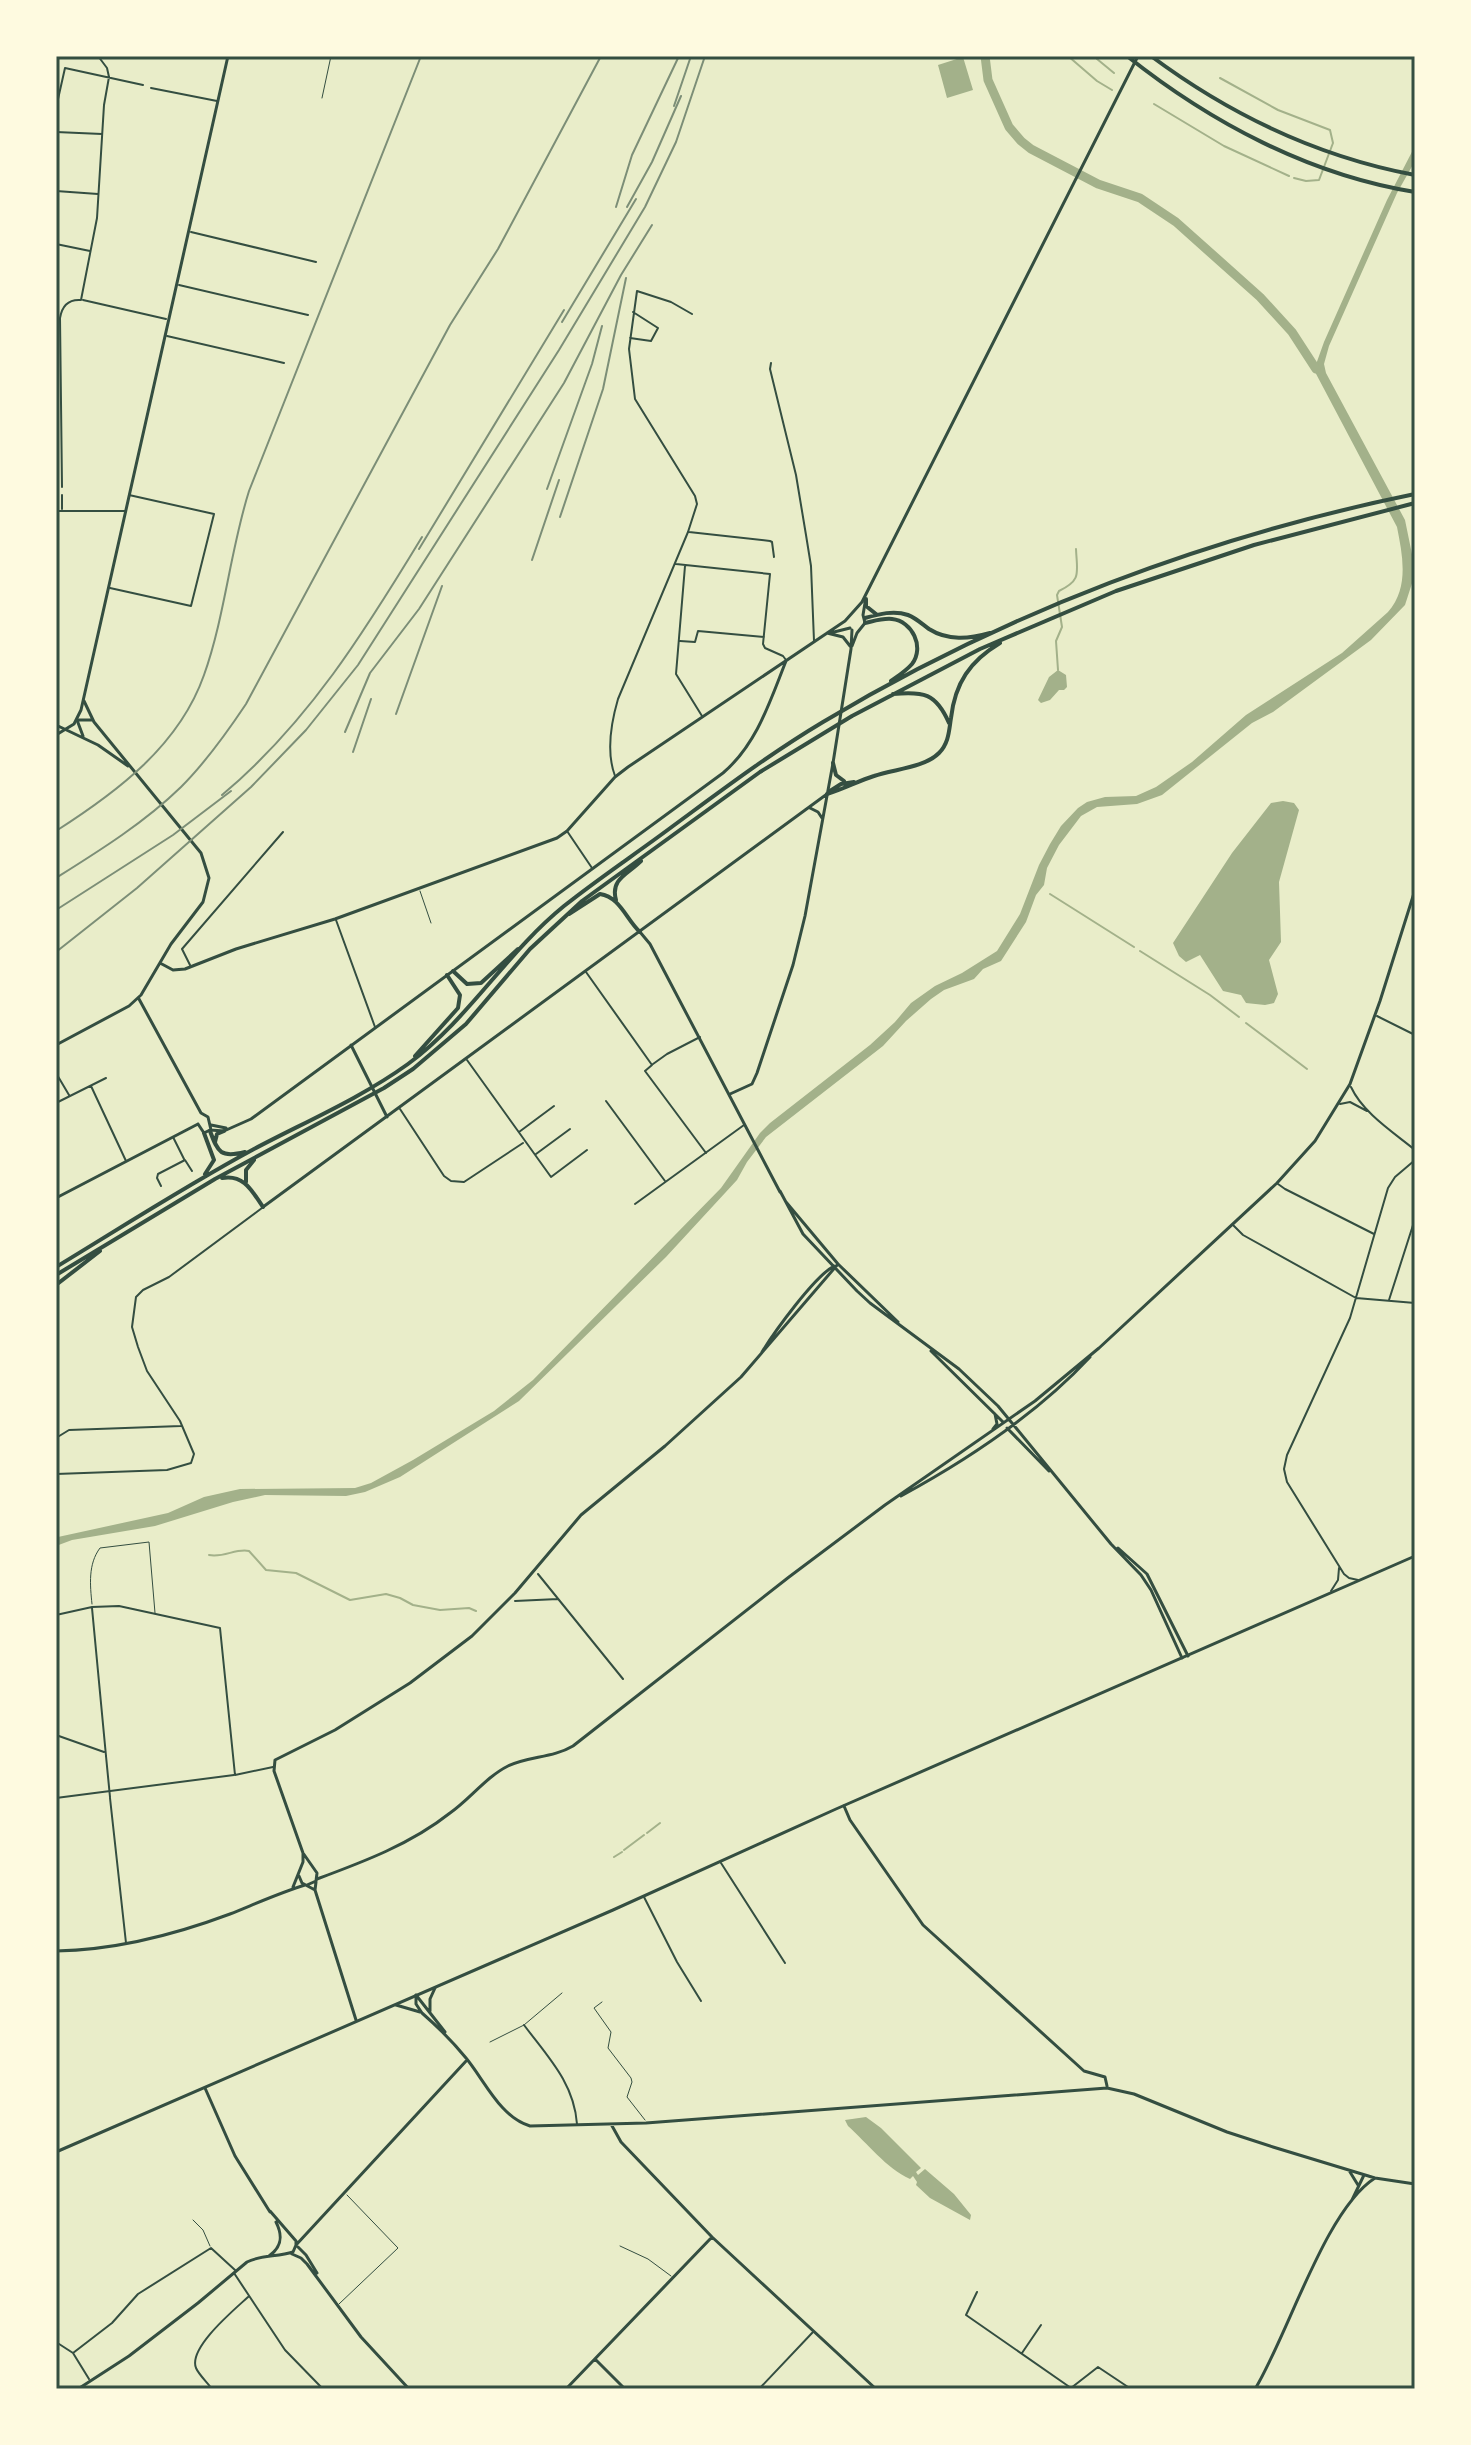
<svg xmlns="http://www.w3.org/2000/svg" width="1471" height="2445" viewBox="0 0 1471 2445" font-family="'PT Sans Narrow',sans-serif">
<rect width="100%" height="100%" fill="#e9edc9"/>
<path fill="#a3b18a" d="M963 57 973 90 947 98 938 65Z
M1415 146V161L1397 193 1329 346 1324 364 1326 373 1405 520 1414 564 1415 574 1405 605 1371 640 1273 712 1252 723 1162 795 1137 804 1097 807 1081 816 1059 845 1047 868 1044 885 1036 895 1026 922 1001 961 983 969 974 979 944 990 931 999 906 1021 883 1046 766 1137 747 1162 737 1180 666 1257 519 1401 400 1477 365 1492 346 1496 265 1495 233 1502 155 1526 72 1540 56 1546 58 1537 168 1513 204 1497 240 1489 355 1488 371 1483 413 1460 494 1411 533 1380 721 1188 760 1133 770 1123 870 1045 895 1022 911 1003 935 986 962 973 997 951 1020 914 1039 865 1050 844 1061 826 1078 808 1087 802 1105 797 1136 796 1156 787 1192 762 1246 715 1342 653 1388 612C1409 588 1403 557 1397 527L1314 370 1324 342 1387 200Z
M1058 670 1066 675 1067 687 1064 690H1059L1050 700 1041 703 1038 700 1049 677Z
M1283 801 1294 803 1299 810 1279 882 1281 942 1269 960 1278 994 1274 1003 1265 1005 1246 1003 1241 995 1223 991 1200 955 1186 962 1179 956 1173 943 1232 853 1271 803Z
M866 2117 881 2128 921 2168 916 2172 918 2175 925 2169 954 2194 971 2215 970 2220 930 2198 916 2185 917 2182 913 2176 910 2179C886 2168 867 2143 848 2126L845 2120Z"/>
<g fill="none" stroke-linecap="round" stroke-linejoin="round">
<path stroke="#a3b18a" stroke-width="2" d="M1068 56 1097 81 1112 90
M1097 59 1114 73
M1220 78 1278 110 1330 130 1333 143 1319 180 1306 181 1294 178
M1154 104 1224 146 1289 176
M1058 670 1056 641 1062 627 1057 595 1059 591C1082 580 1077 573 1076 549
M1050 894 1134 947
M1140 951 1210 995 1239 1017
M1246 1023 1307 1069
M209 1555C224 1558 236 1548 249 1551L266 1570 296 1573 350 1600 386 1594 400 1598 413 1605 440 1610 469 1608 476 1611
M647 1833 660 1823
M624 1850 644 1835
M614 1857 622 1852"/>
<path stroke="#a3b18a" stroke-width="9" d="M985 56 988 80 1009 127 1021 141 1031 149 1098 184 1140 198 1176 222 1260 297 1292 332 1316 369"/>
<path stroke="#344e41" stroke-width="1" d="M322 98 331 56
M420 891 431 923
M92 1604C90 1585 88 1564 100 1548L149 1542 155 1613
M602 2002 594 2008 611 2032 608 2048 631 2078 632 2082 627 2097 645 2120
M490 2042 524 2025 562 1993
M193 2220 203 2230 210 2246
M620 2246 648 2259 671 2276
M339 2304 398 2248 347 2195"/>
<path stroke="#344e41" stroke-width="2" d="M538 1574 623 1679
M515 1601 558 1599
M106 1756 110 1797
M56 1798 234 1775"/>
<path stroke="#344e41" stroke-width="2" d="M151 88 217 101
M56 108 65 68 143 85
M56 132 102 134
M56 191 98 194
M191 232 316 262
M56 244 90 251
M179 285 308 315
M83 300 166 319
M167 336 284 363
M630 338 651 341 658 328 633 312
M771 363 770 369 796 475 806 535 811 566 814 641
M62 487 60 318C62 306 69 299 81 300L97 218 104 105 109 77 107 68 98 56
M62 509V495
M56 511H125
M689 532 770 541 772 542 774 557
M676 564 770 574 763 644 765 648 783 656 786 660
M685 566 676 674 702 716
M110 588 191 606 214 514 129 495
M680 641 695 642 698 631 764 637
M615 776C606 752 611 723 618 699L688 532 697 504 695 496 635 399 629 349 637 291 671 302 692 314
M567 831 592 868
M336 920 375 1027
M190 965 182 949 283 832
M586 972 652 1065 645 1071 706 1153
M1377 1016 1415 1035
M467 1060 551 1177 587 1150
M653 1064 667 1054 700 1037
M56 1073 69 1095
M91 1086 126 1161
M1351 1087C1363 1113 1393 1132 1415 1150
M606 1101 665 1181
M56 1103 106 1078
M1340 1104 1350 1102 1367 1111
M400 1109 444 1176 451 1181 464 1182 523 1143
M519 1132 554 1106
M173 1137 184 1159
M536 1154 570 1129
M1278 1184 1285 1189 1374 1234
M161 1186 157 1178 158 1174 185 1160 192 1171
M635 1204 744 1125
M1233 1225 1243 1235 1356 1298 1415 1303
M1389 1300 1414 1222
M56 1438 69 1430 181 1426
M56 1474 167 1470 191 1463 194 1454 180 1421 147 1371 138 1347 132 1327 136 1297 143 1290 169 1277 262 1208
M1358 1580 1349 1578 1344 1574 1287 1482 1284 1469 1287 1455 1350 1318 1388 1188 1395 1177 1415 1160
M1331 1591 1338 1580 1339 1568
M92 1608 106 1756
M56 1615 92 1607 119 1606 220 1628 235 1775 273 1767
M56 1735 104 1752
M110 1798 126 1943
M721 1863 785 1963
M644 1897 677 1962 701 2001
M524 2025C548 2057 574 2083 577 2124
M234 2273 285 2350 323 2389
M977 2292 966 2315 1071 2388 1098 2367 1131 2389
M56 2342 73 2353 89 2379
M73 2353 112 2323 138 2294 211 2248 235 2270
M1022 2353 1041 2325
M212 2389C208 2383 199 2375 196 2368 188 2348 234 2310 248 2297
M759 2389 813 2332"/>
<path stroke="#344e41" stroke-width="3" d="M827 633 843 637 850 646
M830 633 850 628
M852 646 857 633 865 623 863 615 865 603
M56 725 98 745 128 766
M83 736 77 720H91
M810 808 818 812 822 818
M640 932 650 944 780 1192
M160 963 173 970 185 969 236 949 335 919 557 838 567 831 615 777 628 767 845 621 862 602 1138 56
M139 999 201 1113 208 1117 211 1130
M56 1045 129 1006 141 995 171 944 203 902 209 878 201 853 94 722 84 701
M351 1045 387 1117
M730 1094 752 1084 757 1073 793 965 805 916 833 763 851 649 852 630
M198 1124 204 1133 210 1130 224 1131 251 1119 723 773C757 744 770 701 786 661
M211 1125 226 1128
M780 1191 803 1234 857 1291 870 1303 959 1369 998 1406 1111 1544 1141 1575 1151 1590 1182 1658
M56 1198 198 1124
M786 1202 838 1264 898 1322
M263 1207 827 794
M1098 1349 1277 1183 1315 1141 1350 1084 1380 1001 1415 890
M931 1351 1003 1422
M762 1352C775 1331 814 1277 834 1266
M1007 1428 1049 1471
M993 1429 997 1424 995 1414
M901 1496C969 1459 1037 1414 1090 1357
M1118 1548 1147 1574 1188 1656
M844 1806 850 1820 923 1925 1084 2071 1105 2077 1107 2086
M299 1876 302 1883 315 1890
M317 1879C363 1862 411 1844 450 1813 470 1799 486 1777 508 1766 529 1756 553 1758 573 1746L789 1577 885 1505 1035 1401 1099 1348
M316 1882 315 1890 356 2020
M307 1885 316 1881 317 1873 303 1853 274 1771 275 1760 335 1730 410 1683 472 1636 515 1593 581 1515 665 1446 741 1377 838 1264
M293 1887 303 1862V1853
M56 1951C116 1950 174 1935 230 1914 255 1904 279 1893 305 1885
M416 1995V2004L422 2013C438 2027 453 2042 466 2058 485 2081 500 2117 530 2126L646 2123 1107 2088 1134 2094 1227 2132 1273 2147 1375 2178 1415 2184
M416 1995 445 2032
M396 2005 420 2012
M430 2011V1999L435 1988
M205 2088 235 2156 270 2212
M611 2124 621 2142 712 2237 876 2389
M1350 2172 1358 2185
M1352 2200 1364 2175
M296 2245 467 2060
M298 2247 306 2255 317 2273
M292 2254 301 2258 307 2264 361 2337 409 2389
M269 2256C282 2247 283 2236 276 2222
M595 2359 625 2389
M78 2389 129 2356 198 2303 247 2262C260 2255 278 2257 293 2252L296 2245V2241L270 2211
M566 2389 712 2237
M1255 2389C1288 2335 1325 2210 1375 2178"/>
<path stroke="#344e41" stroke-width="3" d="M56 735 74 724 81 710 228 56
M56 2152 613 1910 836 1809 1415 1556"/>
<path stroke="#344e41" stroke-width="4" d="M866 599V606L876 614
M865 618C879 614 894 610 908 615 916 618 922 624 929 629 948 641 969 639 990 633
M865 623C874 621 883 618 892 619 912 621 925 647 912 664 906 671 898 676 891 681
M893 694C923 691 936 693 949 723
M833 763 836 775 844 781
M830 791 841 784 854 782
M827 794C844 789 858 781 874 776 894 769 924 768 939 753 949 743 949 730 951 718 955 683 970 661 1000 643
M616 900C610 879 628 874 641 861
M569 914 600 894C620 897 626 919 640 932
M453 971 467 984 481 983 518 949
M415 1056 458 1008 460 995 447 975
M210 1131C218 1153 221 1158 245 1152
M204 1133 214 1160 205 1174
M215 1142 217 1134 224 1131
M222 1178C244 1174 252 1191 263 1207
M246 1182V1170L254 1160
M56 1267C122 1227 187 1185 254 1149 305 1122 361 1098 408 1064 469 1019 506 953 564 906 599 878 637 853 673 826 722 790 771 753 823 722 1004 613 1209 536 1415 494
M56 1275 215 1179 384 1088 413 1069 466 1024 530 949 582 901 760 772 852 716 980 649 1116 591 1254 545 1415 503
M56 1285 100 1251"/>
<path stroke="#344e41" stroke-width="4" d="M1127 56C1210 122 1309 175 1415 192
M1151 56C1229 114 1319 157 1415 175"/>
<path stroke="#7c8e77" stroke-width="2" d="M674 106 691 56
M616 207 632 155 679 56
M627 207 652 162 681 96
M562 322 636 199
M547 489 592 364 602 326
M560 517 603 389 626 278
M419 549 564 310
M532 560 559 480
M396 714 442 586
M345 732 370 673 419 609 564 383 621 275 652 225
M353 752 371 699
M222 795C308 723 365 631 422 537
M56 831C117 792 179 746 204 675 225 616 230 551 249 491L421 56
M56 878C99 851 144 823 181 787 206 762 226 734 246 704L450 325 498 249 601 56
M56 910 173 835 231 791
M56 952 137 888 251 787 306 730 358 665 559 350 645 207 676 142 705 56"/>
</g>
<rect width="1471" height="2445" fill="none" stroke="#fefae0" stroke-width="116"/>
<rect x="58" y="58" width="1355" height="2329" fill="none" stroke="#344e41" stroke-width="3"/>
</svg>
